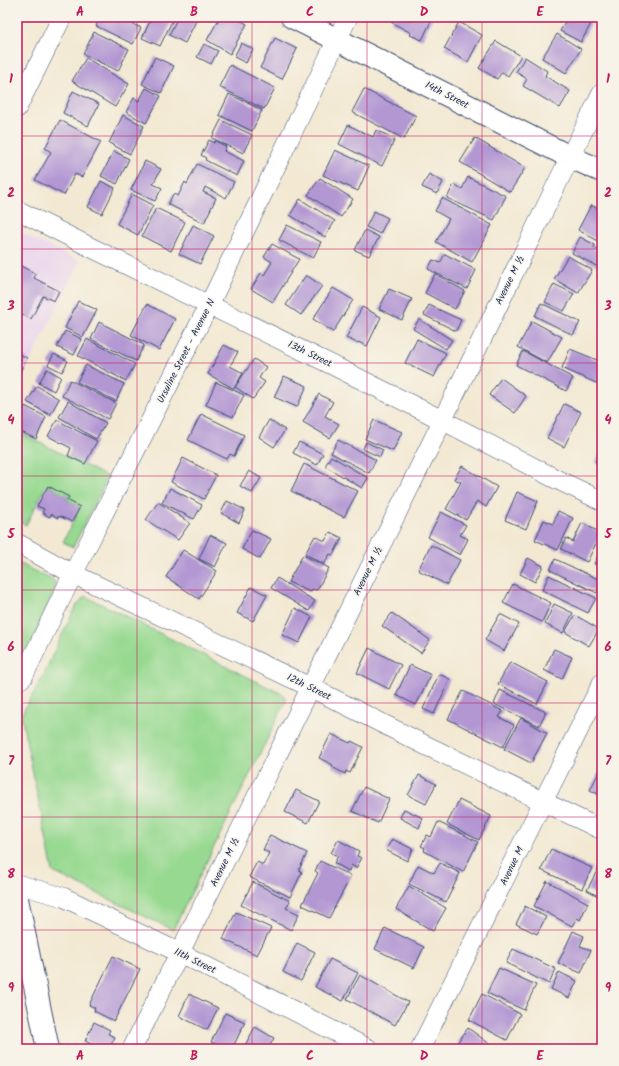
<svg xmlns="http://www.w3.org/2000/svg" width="619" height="1066" viewBox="0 0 619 1066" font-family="Kalam,sans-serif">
<rect width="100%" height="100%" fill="#f7f3e8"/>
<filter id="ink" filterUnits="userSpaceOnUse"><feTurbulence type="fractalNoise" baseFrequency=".025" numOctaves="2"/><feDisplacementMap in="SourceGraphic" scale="8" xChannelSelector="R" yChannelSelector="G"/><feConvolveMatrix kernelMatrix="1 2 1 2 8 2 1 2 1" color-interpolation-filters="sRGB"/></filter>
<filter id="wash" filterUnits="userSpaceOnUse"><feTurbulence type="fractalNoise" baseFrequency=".012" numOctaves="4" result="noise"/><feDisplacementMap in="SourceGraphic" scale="16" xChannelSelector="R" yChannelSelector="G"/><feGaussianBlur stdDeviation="0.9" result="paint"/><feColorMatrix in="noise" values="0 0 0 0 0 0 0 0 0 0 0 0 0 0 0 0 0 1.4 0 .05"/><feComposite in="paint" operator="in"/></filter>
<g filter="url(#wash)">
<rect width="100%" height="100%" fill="#f3e9d3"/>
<path fill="#e9d2ed" d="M17 231 80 261 17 388Z"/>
<path fill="#97d990" stroke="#598477" d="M17 431 108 477 73 547 63 542 80 507 67 500 69 497 48 486H46L26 525 17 521Z
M17 562 54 581 56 584 55 589 29 650 17 663Z
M84 597H87L282 694 286 698V701L173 930 53 872 21 715 44 675 52 656 74 610 77 605Z"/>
<g id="blocks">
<path fill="#b297d3" d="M100 17H119L141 28 133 44 96 26Z
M152 17H174L160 46 142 38Z
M178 17H198L185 43 169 35Z
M220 17H234L247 24 230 54 207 40Z
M394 17H433L422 40 410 35 411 33 391 22Z
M568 17H588L593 20 581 42 560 31Z
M459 22 482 35 468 62 444 49Z
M94 32 129 49 118 71 83 54Z
M557 34 581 49 566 73 542 58Z
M275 38 297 49 282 79 260 68Z
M496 41 521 56 508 76 502 72 497 79 479 68Z
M241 43 253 49 246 63 234 57Z
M204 44 218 51 211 64 197 57Z
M155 57 174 66 161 93 142 84Z
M525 57 547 71 545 76 570 91 560 108 523 86 527 79 516 72Z
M86 58 129 84 115 107 72 81Z
M230 65 275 88 264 109 219 87Z
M146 88 161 96 146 123 126 112 134 98 139 101Z
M364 89 416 116 404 139 352 112Z
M73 91 99 104 88 126 63 113Z
M229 94 262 110 252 131 219 115Z
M123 115 144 126 130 154 109 143Z
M60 120 101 142 82 177 75 174 64 195 35 180 51 152 45 148Z
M221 120 252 135 243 153 212 138Z
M348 125 373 137 376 130 395 139 382 166 339 144Z
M475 138 525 168 510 192 460 162Z
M209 140 214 143 215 141 226 146 224 151 244 161 237 176 205 160 206 158 201 155Z
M335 150 369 166 358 191 323 175Z
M114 151 129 159 117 184 101 176Z
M145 161 161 169 153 184 162 188 155 201 131 190Z
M197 164 234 182 226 198 205 187 203 192 216 198 204 223 168 204 173 194 178 196 185 182 187 184Z
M429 174 443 182 437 194 422 187Z
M468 177 506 196 494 220 447 198 454 184 462 189Z
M320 178 353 199 341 217 308 195Z
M101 181 115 188 102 214 88 207Z
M132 194 153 205 138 235 117 224Z
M442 198 492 225 472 262 436 242 449 219 435 211Z
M300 199 335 221 325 237 290 215Z
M591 205 602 211V243L578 230Z
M156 208 185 222 171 251 142 236Z
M374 211 388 218 380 234 366 227Z
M193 225 214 236 200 264 179 254Z
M287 225 321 242 313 258 279 240Z
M365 230 379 237 369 256 355 250Z
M580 237 595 245 594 248 602 253V269L572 253Z
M272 244 299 259 273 302 251 289 261 273 264 275 272 262 264 257Z
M445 254 476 270 467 289 428 269 433 260 440 263Z
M568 256 592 270 578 293 554 279Z
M17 264 36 274 34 278 59 291 54 301 43 296 31 319 17 312Z
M435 274 465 291 455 309 425 293Z
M306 275 322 286 301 315 286 305Z
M554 284 574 294 564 311 545 302Z
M333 288 353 300 333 332 313 319Z
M389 289 412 299 402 320 379 309Z
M78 301 97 310 83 337 65 328Z
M541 303 580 322 573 335 535 316Z
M147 304 175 319 159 350 131 335Z
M429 305 461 320 456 331 424 315Z
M362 307 381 317 367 346 358 342 357 343 346 338Z
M419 319 452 340 446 349 413 329Z
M532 321 562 337 547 363 518 347Z
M99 322 144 345 136 361 91 339Z
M65 331 82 339 74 355 57 347Z
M87 339 135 364 126 381 78 356Z
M417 339 446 353 434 377 405 363Z
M224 345 238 352 230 366 243 373 234 389 208 374Z
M570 349 602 362V369L596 383 562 368Z
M523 351 573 378 566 391 516 365Z
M17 353 27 358 17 378Z
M54 354 68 361 62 372 48 365Z
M254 359 266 367 259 378 265 382 253 399 235 387Z
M86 365 124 384 116 401 77 382Z
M47 369 61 377 54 391 39 383Z
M284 376 307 386 297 407 274 397Z
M501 378 526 396 515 413 489 395Z
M70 380 116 403 108 419 62 396Z
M216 382 244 395 233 417 206 405Z
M37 386 59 399 50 415 27 402Z
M319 394 333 402 325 416 339 424 330 438 303 422Z
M68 401 106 423 96 439 59 417Z
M564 404 581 412 564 447 547 438Z
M25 406 46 417 36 439 17 430V423Z
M201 414 244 435 234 456 230 454 227 459 188 440Z
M57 420 97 441 85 464 68 456 71 448 48 436Z
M269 420 285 430 274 447 259 437Z
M374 420 402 432 393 451 365 439Z
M338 440 376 460 369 473 331 453Z
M299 442 323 454 317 465 293 453Z
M366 442 383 450 380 457 363 449Z
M602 449V465L595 462Z
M331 456 368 478 362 488 325 466Z
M183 458 216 475 204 499 171 482Z
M304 464 358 491 344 517 291 491Z
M462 466 497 487 486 507 477 501 466 520 446 509 461 482 454 479Z
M249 471 261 478 252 493 240 486Z
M48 486 69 497 67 500 80 507 72 522 59 516 58 518 51 514 50 517 42 513 44 509 37 506Z
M170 488 202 505 194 519 162 503Z
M517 492 538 501 526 529 505 520Z
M227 501 245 510 239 523 221 513Z
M158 502 190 523 178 540 146 520Z
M558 511 573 518 558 550 535 540 544 520 553 524Z
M441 512 466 525 460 535 468 539 460 555 428 537Z
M582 523 601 533 587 562 561 549 566 538 573 542Z
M252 530 271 539 260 559 242 549Z
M330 532 342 538 333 555 330 554 324 564 305 554 315 536 325 541Z
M210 535 227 543 215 567 199 559Z
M431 545 460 560 447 585 418 570Z
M602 548V568L594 564Z
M183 550 217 571 199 599 166 577Z
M303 555 329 568 317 590 312 589 310 592 288 582Z
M528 558 543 566 535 582 520 574Z
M555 559 602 581 597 593 550 570Z
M549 575 596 598 588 613 542 590Z
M277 578 315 601 309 611 271 588Z
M513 584 551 603 542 622 503 603Z
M251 587 267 595 253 621 237 613Z
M554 604 573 613 563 633 545 624Z
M295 608 312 617 299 643 282 635Z
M392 613 430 640 421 653 382 626Z
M500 614 519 624 504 651 485 640Z
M575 615 599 629 589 646 565 632Z
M369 648 401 665 389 689 357 673Z
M554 649 572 657 562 679 544 670Z
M510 662 548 682 537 704 498 684Z
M410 665 431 675 416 705 396 695Z
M439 674 450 679 434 714 423 709Z
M500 690 546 712 539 726 494 704Z
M463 691 503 711 499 717 514 725 503 747 448 719Z
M521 718 547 733 531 763 504 749Z
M331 734 350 743 351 741 363 747 350 773 346 771 345 774 332 767 333 765 319 758Z
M602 766V796L590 790Z
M419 775 436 784 426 804 408 795Z
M364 787 389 799 378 823 352 811Z
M296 790 319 801 308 823 285 812Z
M459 800 491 816 479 840 447 824Z
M404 809 423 818 419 828 400 818Z
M438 822 478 842 463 872 424 851 425 848 421 846 427 835 431 837Z
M270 835 307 853 299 870 302 872 290 897 249 877 257 862 263 865 269 853 263 850Z
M392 839 413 849 407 861 386 850Z
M338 840 359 851 357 856 362 858 356 868 351 865 349 871 334 863 338 856 331 853Z
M551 849 592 868 582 889 541 870Z
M320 861 351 876 329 918 302 905 318 873 315 871Z
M440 863 460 873 446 902 409 884 418 865 434 873Z
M600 865 602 866V898L587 890Z
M547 881 588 903 580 920 577 918 572 926 534 906Z
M253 882 290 901 286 908 299 914 291 930 241 905Z
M409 886 446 908 433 931 396 909Z
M525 906 546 917 537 934 516 924Z
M236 912 271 928 257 955 223 939Z
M385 928 424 947 414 968 375 949Z
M573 931 584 936 580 946 591 950 581 973 558 963Z
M297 943 315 952 301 981 283 972Z
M513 949 556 969 549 984 506 963Z
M113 956 140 969 114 1021 94 1011 95 1008 89 1005Z
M330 959 358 973 343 1001 315 987Z
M499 968 536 985 524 1010 487 993Z
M559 972 577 981 569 998 551 989Z
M360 975 408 1002 395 1025 347 999Z
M189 994 218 1008 207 1030 179 1016Z
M482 994 520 1014 507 1040 469 1020Z
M225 1013 245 1022 232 1049H226L211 1042Z
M94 1022 110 1030 108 1034 115 1037 109 1049H91L90 1047 91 1044 85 1041Z
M255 1027 274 1038 268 1049H243Z
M468 1028 494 1047 492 1049H465L457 1043Z"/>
</g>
</g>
<g filter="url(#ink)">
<use href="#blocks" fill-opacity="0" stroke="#3b4b70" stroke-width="1"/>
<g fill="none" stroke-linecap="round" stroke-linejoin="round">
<g stroke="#3b4b70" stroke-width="20">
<path id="minor" d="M17 108 62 17
M17 210 94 249 326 362 442 420 556 479 602 501
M17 543 73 574 310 687 425 745 602 830
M17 681 23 677 73 574 209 305 348 17
M17 884 63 897 180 953 369 1049
M132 1049 428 450 570 157 602 93
M420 1049 602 683"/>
</g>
<g stroke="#3b4b70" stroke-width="24">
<path id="secondary" d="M292 17 570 157 602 171"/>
</g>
<g stroke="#3b4b70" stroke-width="24">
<path id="primary" d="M17 899 48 1049"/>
</g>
<use href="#minor" stroke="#fff" stroke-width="19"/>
<use href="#secondary" stroke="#fff" stroke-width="22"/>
<use href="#primary" stroke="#fff" stroke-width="22"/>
</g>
</g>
<path fill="none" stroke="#c2185b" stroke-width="1" stroke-opacity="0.55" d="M137 17V1049M252 17V1049M367 17V1049M482 17V1049M17 136H602M17 249H602M17 363H602M17 476H602M17 590H602M17 703H602M17 817H602M17 930H602"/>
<g text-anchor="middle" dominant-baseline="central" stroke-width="3" stroke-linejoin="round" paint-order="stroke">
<g font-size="10" fill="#1b2f5e" stroke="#f7f3e8">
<text transform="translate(447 95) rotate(27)">14th Street</text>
<text transform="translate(510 280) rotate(-64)">Avenue M ½</text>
<text transform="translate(186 351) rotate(-63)">Ursuline Street - Avenue N</text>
<text transform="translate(310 354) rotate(26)">13th Street</text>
<text transform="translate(368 571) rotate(-64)">Avenue M ½</text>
<text transform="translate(309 687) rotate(26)">12th Street</text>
<text transform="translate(225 862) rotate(-64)">Avenue M ½</text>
<text transform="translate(512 866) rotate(-64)">Avenue M</text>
<text transform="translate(195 961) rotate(26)">11th Street</text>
</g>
</g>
<rect width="619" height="1066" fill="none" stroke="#f7f3e8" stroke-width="44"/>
<rect x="22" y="22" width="575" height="1022" fill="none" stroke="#c2185b" stroke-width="1.5"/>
<g font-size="13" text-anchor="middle" font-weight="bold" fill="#c2185b">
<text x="80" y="16">A</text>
<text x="194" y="16">B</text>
<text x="310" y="16">C</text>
<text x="424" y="16">D</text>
<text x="540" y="16">E</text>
<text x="11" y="83">1</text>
<text x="608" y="83">1</text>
<text x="11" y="197">2</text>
<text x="608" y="197">2</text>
<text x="11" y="310">3</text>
<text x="608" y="310">3</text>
<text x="11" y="424">4</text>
<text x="608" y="424">4</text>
<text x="11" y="538">5</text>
<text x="608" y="538">5</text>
<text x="11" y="651">6</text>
<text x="608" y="651">6</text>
<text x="11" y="765">7</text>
<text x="608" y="765">7</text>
<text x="11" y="878">8</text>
<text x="608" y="878">8</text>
<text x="11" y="992">9</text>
<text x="608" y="992">9</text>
<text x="80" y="1060">A</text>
<text x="194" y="1060">B</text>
<text x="310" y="1060">C</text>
<text x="424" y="1060">D</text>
<text x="540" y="1060">E</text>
</g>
</svg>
